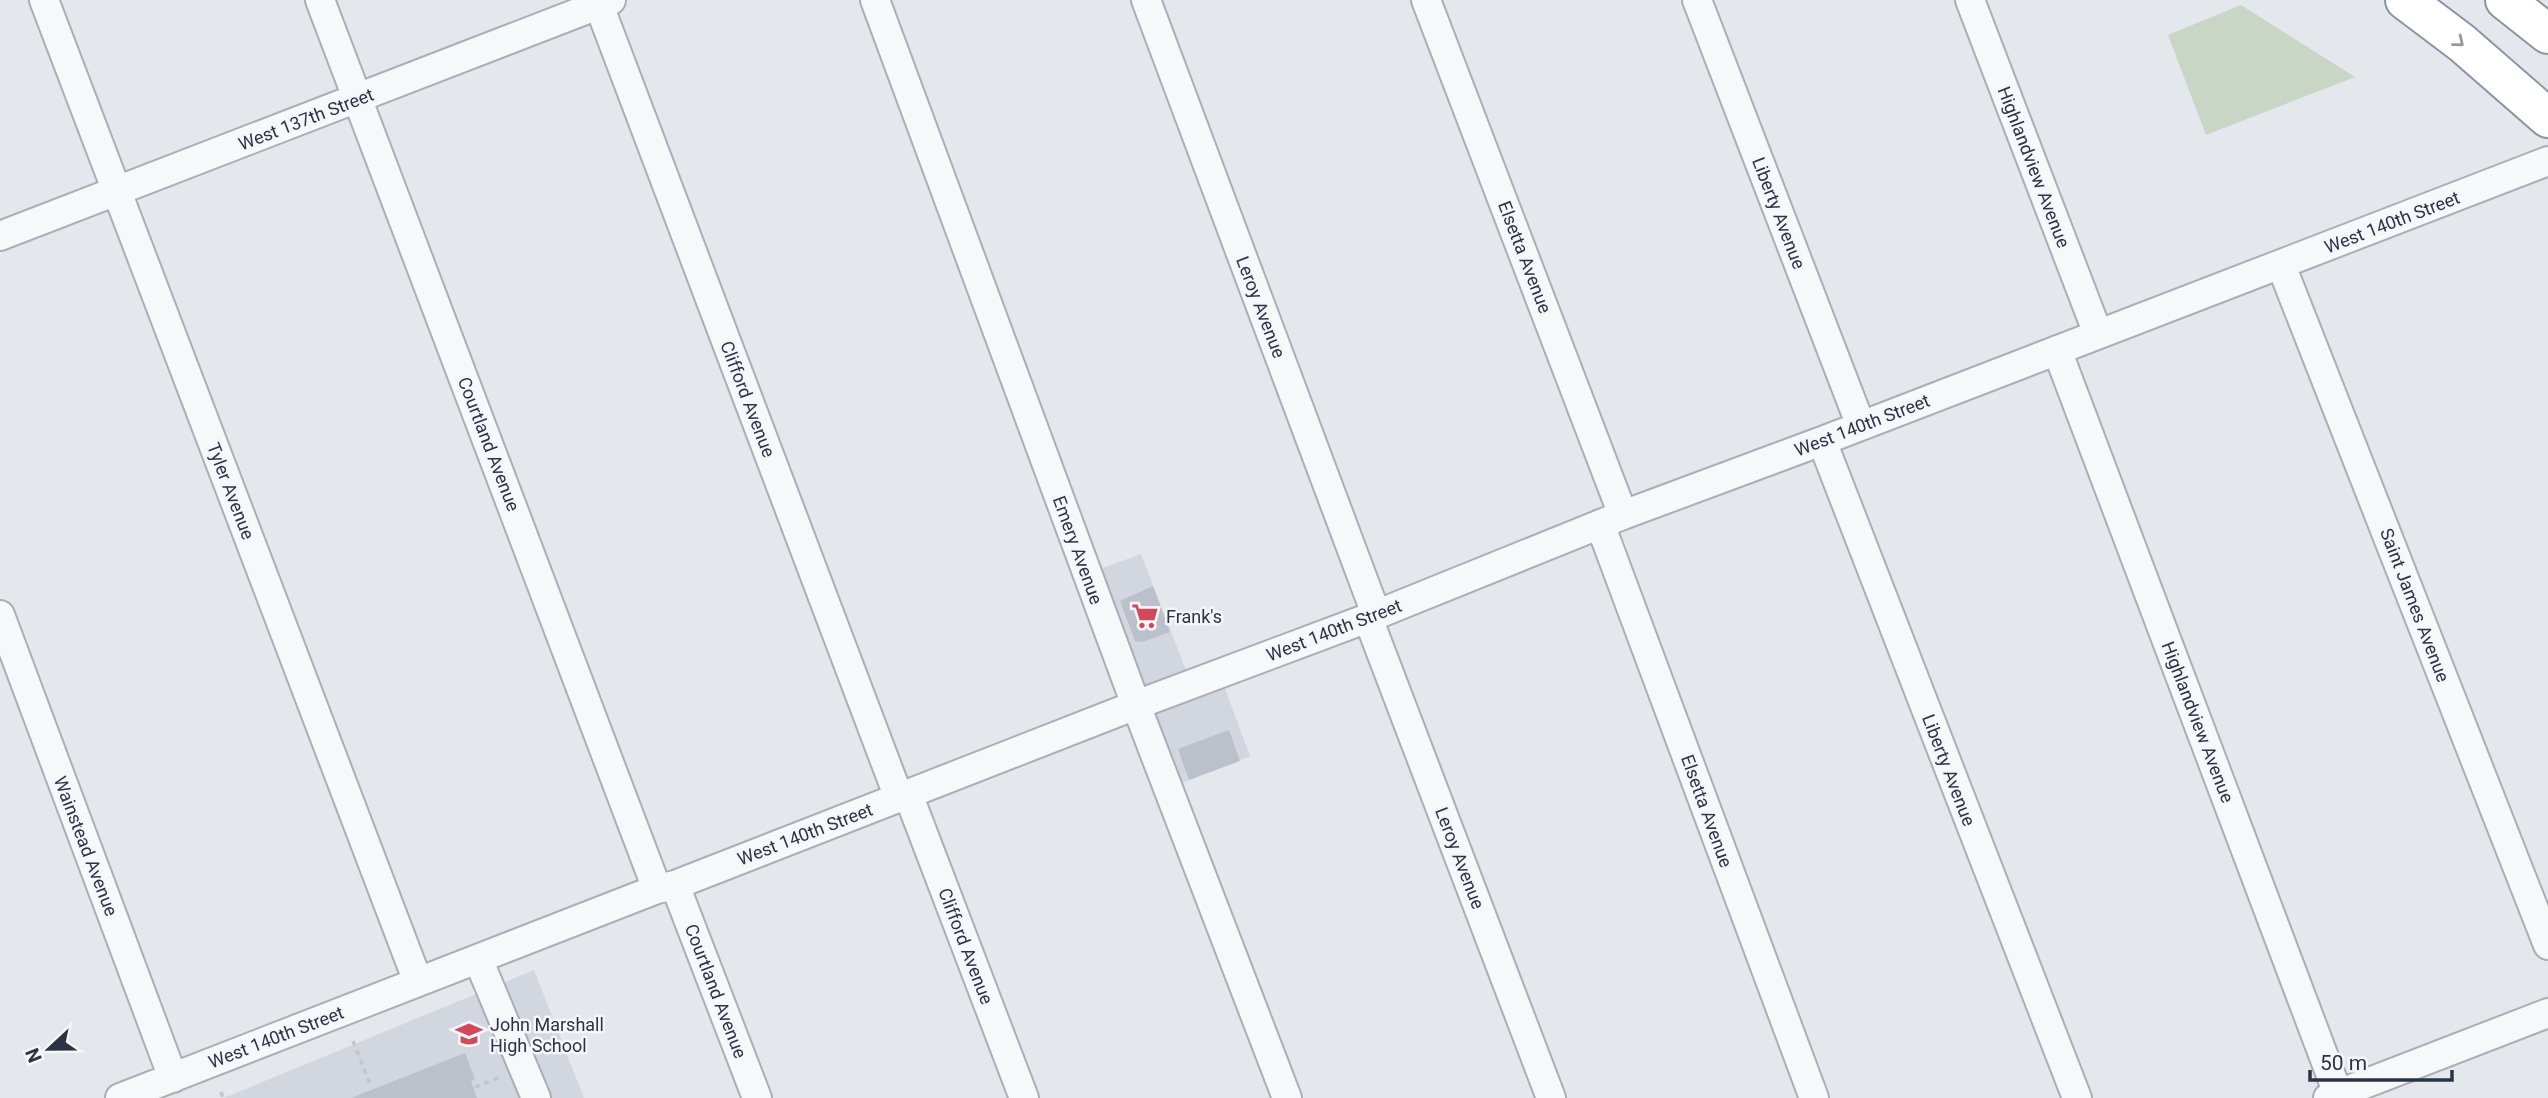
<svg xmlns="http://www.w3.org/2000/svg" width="2548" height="1098" viewBox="0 0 2548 1098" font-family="Roboto,sans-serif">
<rect width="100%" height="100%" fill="#e4e7ec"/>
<path fill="#d2d6de" d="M1141 554 1189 678 1217 667 1250 756 1174 786 1092 572Z
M534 970 584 1098H224Z"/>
<path fill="#c9d6c5" d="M2241 5 2355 77 2206 135 2168 35Z"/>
<path fill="#bbc0ca" d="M1153 586 1170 632 1143 642 1135 641 1120 601Z
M1229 730 1240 761 1189 780 1178 749Z
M465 1053 475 1079 471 1081 477 1098H351Z"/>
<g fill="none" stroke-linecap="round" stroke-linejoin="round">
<g stroke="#a9aeb7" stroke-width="32">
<path id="minor" d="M44 0 418 982
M320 0 657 889
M597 0 899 798
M875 0 1136 705 1287 1098
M1146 0 1376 614
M1426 0 1623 515
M1697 0 1861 426
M1970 0 2098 334
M0 236 611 0
M2281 265 2548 945
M2057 350 2338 1094
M1822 441 2077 1098
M1600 524 1814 1098
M0 615 173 1078
M1368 618 1551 1098
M908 794 1024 1098
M675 885 757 1098
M478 959 536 1098
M120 1098 657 889 675 885 1136 705 1368 618 1623 515 1822 441 2548 161
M2328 1098 2548 1013"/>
</g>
<g stroke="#8b94a3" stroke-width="42">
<path id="highway" d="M2405 0 2462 43 2548 118
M2505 0 2548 34"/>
</g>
<path stroke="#c2c5cb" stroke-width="3.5" stroke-dasharray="5 5" stroke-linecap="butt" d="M353 1041 370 1084
M475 1087 500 1077
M221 1092 223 1098"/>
<use href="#minor" stroke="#f7f8fa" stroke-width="28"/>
<use href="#highway" stroke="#fff" stroke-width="38"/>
</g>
<defs><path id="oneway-chevron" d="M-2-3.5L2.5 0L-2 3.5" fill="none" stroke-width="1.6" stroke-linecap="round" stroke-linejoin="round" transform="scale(1.75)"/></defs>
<use stroke="#959aa2" href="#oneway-chevron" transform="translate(2459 42) rotate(39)"/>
<defs>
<g id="supermarket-bare" transform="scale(2.1)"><path d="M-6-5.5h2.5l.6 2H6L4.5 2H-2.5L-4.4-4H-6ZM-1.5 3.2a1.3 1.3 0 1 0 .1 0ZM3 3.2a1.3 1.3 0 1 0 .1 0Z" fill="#d1495b" stroke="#f4f6f9" stroke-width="2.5" paint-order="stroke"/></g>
<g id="school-bare" transform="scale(2.1)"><path d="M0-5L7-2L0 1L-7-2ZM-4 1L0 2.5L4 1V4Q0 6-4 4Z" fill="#d1495b" stroke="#f4f6f9" stroke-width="2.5" paint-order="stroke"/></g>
</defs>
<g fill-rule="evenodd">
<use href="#supermarket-bare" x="1145" y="616"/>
<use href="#school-bare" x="469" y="1034"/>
</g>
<g text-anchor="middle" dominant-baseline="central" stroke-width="5" stroke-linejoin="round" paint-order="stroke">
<g font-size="18" fill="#2b3445" stroke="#f4f6f9">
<text transform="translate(306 119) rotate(-21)">West 137th Street</text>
<text transform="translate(2034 167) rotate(69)">Highlandview Avenue</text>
<text transform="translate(1779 213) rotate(69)">Liberty Avenue</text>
<text transform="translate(2392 222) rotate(-21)">West 140th Street</text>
<text transform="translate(1525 257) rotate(69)">Elsetta Avenue</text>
<text transform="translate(1261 307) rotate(69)">Leroy Avenue</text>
<text transform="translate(748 399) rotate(69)">Clifford Avenue</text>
<text transform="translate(1862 425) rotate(-21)">West 140th Street</text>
<text transform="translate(489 444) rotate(69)">Courtland Avenue</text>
<text transform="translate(231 491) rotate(69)">Tyler Avenue</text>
<text transform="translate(1078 550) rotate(70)">Emery Avenue</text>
<text transform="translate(2415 605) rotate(69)">Saint James Avenue</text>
<text transform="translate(1334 630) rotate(-21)">West 140th Street</text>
<text transform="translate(2198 722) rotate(69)">Highlandview Avenue</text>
<text transform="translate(1949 770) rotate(69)">Liberty Avenue</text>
<text transform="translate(1707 811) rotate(70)">Elsetta Avenue</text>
<text transform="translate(805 834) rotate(-21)">West 140th Street</text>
<text transform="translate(86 846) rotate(69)">Wainstead Avenue</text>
<text transform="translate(1460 858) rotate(69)">Leroy Avenue</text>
<text transform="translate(966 946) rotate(69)">Clifford Avenue</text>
<text transform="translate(716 991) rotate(69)">Courtland Avenue</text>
<text transform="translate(276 1037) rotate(-21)">West 140th Street</text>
</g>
<g font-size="18" fill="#2b3445" stroke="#f4f6f9" text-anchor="start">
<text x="1166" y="616">Frank's</text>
<text x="490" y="1024">John Marshall<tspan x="490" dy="21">High School</tspan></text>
</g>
</g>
<g transform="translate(49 1049) rotate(248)" stroke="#f4f6f9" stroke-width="5" paint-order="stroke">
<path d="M0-5L12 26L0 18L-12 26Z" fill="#2b3445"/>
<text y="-10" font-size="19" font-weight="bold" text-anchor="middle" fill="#2b3445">N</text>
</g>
<path d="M2310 1070v10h142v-10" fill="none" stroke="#2b3445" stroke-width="3.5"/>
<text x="2320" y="1070" font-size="21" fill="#2b3445" stroke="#f4f6f9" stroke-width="5" paint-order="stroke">50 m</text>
</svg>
